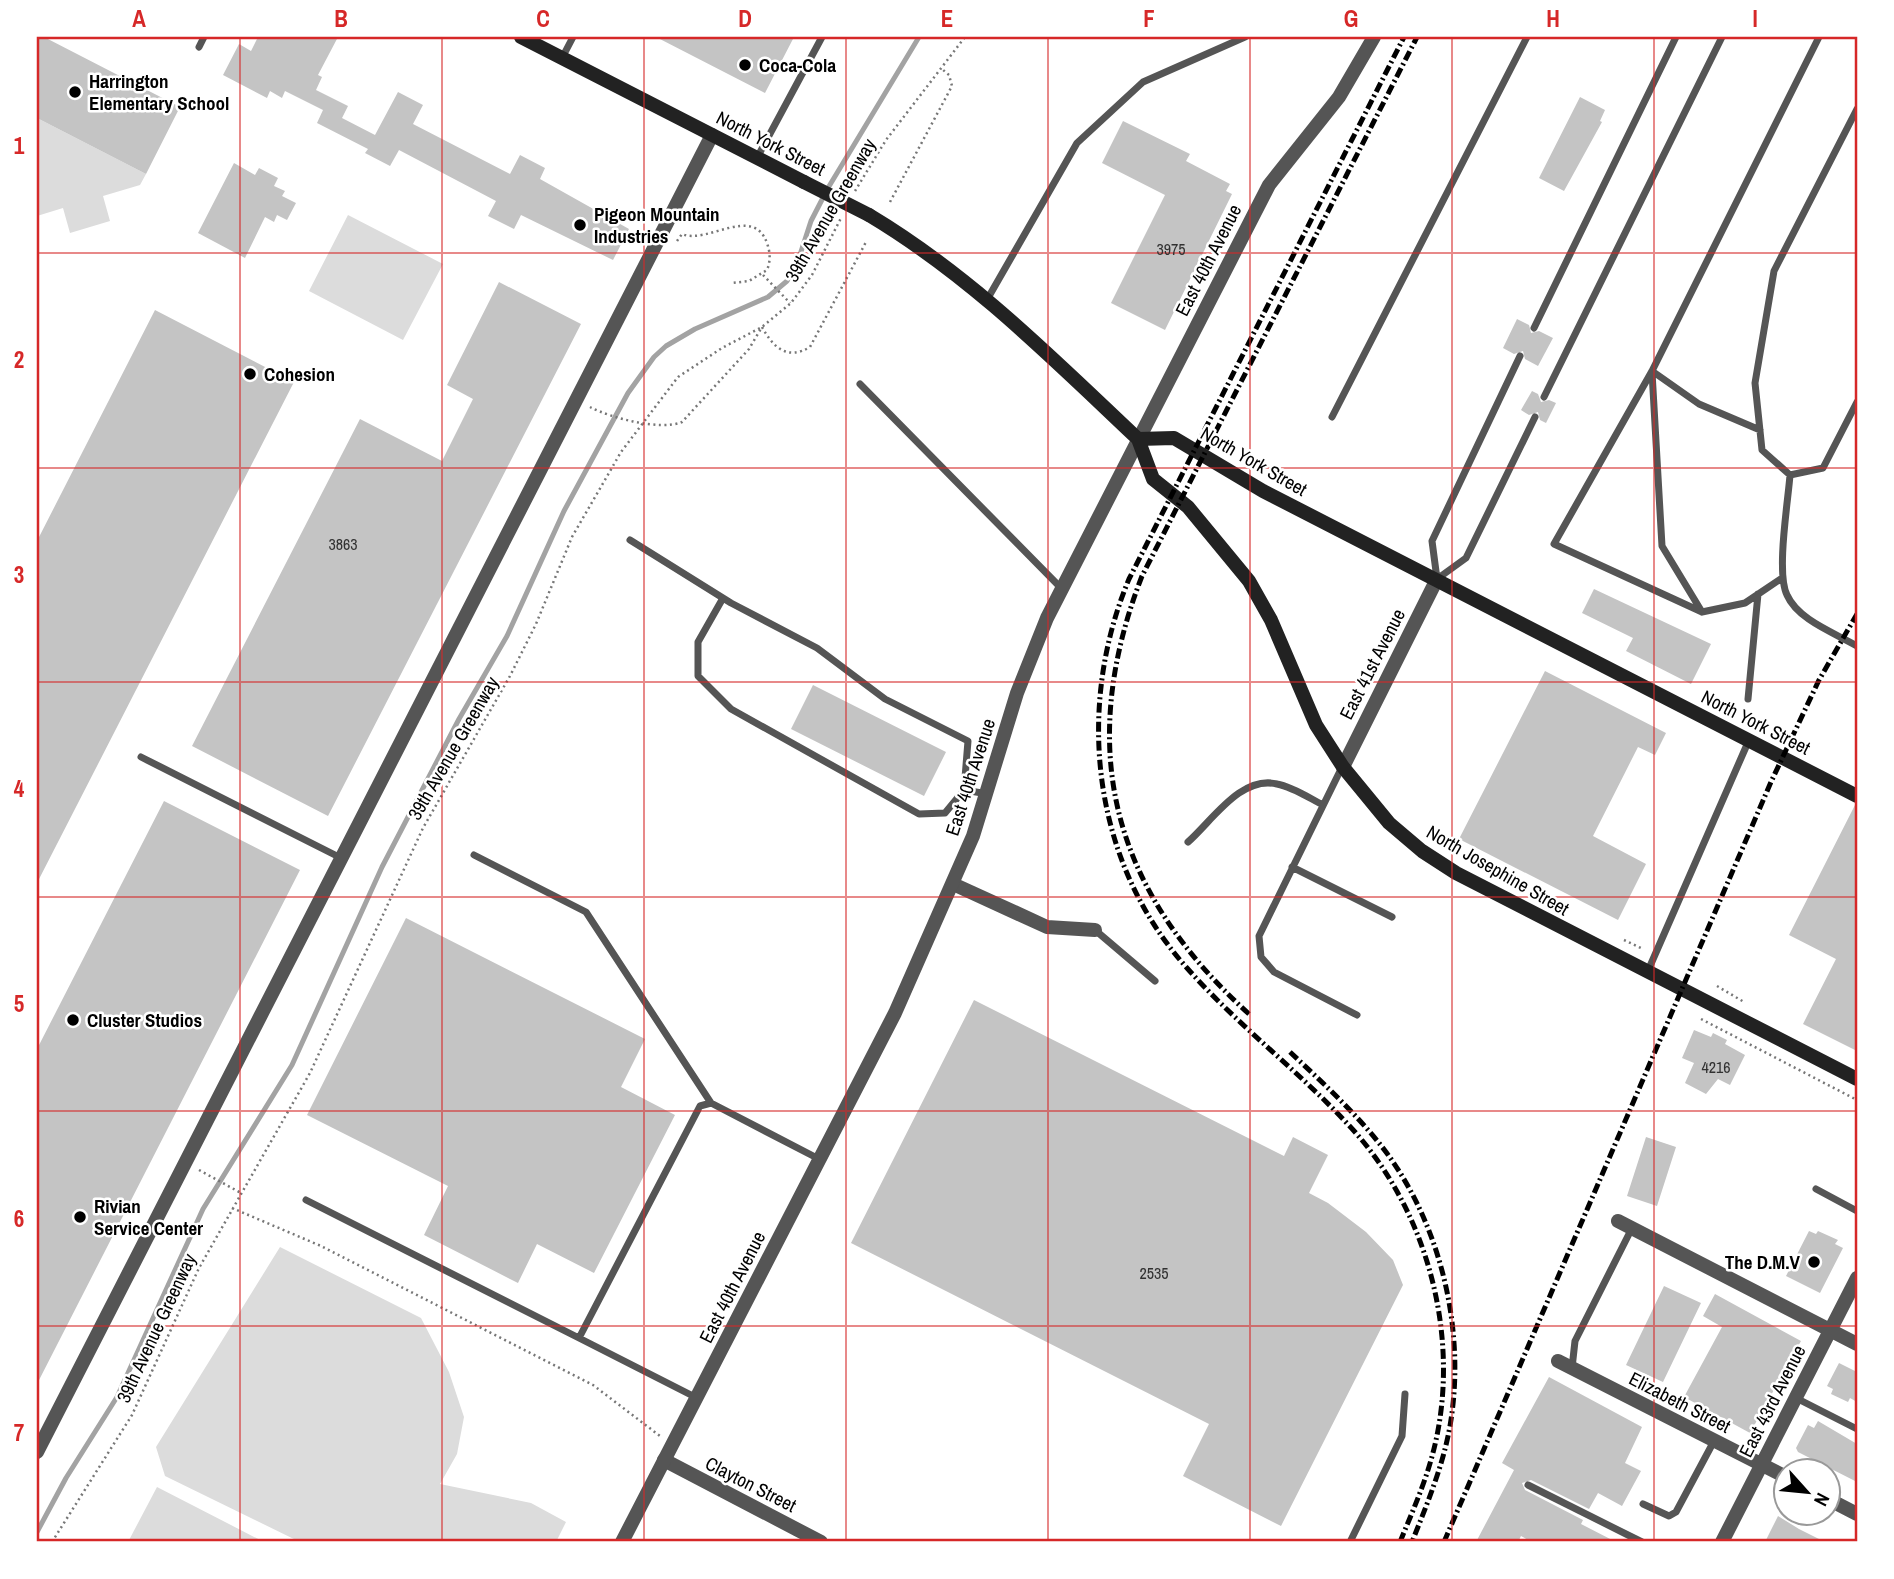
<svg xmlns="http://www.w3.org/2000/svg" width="1894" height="1579" viewBox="0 0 1894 1579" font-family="'Archivo Narrow',sans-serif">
<rect width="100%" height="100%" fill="#fff"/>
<path fill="#dcdcdc" d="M37 118 146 174 140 185 103 196 110 221 70 233 63 208 37 216Z
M348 215 443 264 403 340 309 291Z
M280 1247 421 1318 449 1372 464 1417 457 1454 440 1484 531 1503 566 1522 556 1542H300L165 1476 156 1447Z
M157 1487 264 1542H128Z"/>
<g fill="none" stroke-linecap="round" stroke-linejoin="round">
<path stroke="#a3a3a3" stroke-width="5" d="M37 1532 66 1478 117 1397 203 1209 292 1065 382 867 459 719 507 636 564 511 628 393 654 357 666 346 695 329 768 297 787 281 797 264 811 221 828 188 919 37"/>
</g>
<path fill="#c4c4c4" d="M37 37H44L180 107 146 174 37 118Z
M258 37H338L318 75 322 77 316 90 348 106 342 118 375 135 398 92 423 105 413 124 510 174 520 155 545 168 540 179 629 229 613 260 521 215 514 229 488 216 496 201 399 150 390 166 365 153 368 149 317 123 323 110 285 91 282 98 270 91 267 98 223 75 239 44 251 51Z
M656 37H794L765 93Z
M1580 97 1605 110 1600 121 1602 122 1564 191 1539 178Z
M1123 121 1190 154 1186 161 1230 184 1226 191 1232 194 1165 330 1111 303 1165 195 1102 163Z
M234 163 255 175 259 168 278 178 274 186 285 191 282 196 296 203 287 220 277 215 274 222 265 217 245 258 198 233Z
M499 282 581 324 328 816 192 746 360 419 442 461 473 399 447 385Z
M155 310 294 382 37 883V541Z
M1517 319 1529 325 1531 333 1539 331 1553 338 1538 366 1525 359 1523 351 1514 354 1503 348Z
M1532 391 1538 394 1541 402 1549 400 1556 403 1546 423 1540 420 1538 412 1529 415 1521 410Z
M1594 589 1711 644 1691 684 1626 651 1633 638 1582 613Z
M1545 671 1666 733 1655 755 1638 747 1593 836 1646 864 1618 920 1459 839Z
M813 685 946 752 924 796 791 729Z
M164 801 300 870 37 1384V1049Z
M1855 805 1857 806V1051L1803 1024 1836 959 1789 935Z
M406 918 645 1039 621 1087 675 1115 594 1273 537 1244 518 1283 424 1235 448 1186 307 1115Z
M974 1000 1284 1156 1293 1137 1328 1155 1309 1193 1328 1203 1366 1232 1393 1260 1403 1285 1281 1526 1183 1476 1209 1424 851 1243Z
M1694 1030 1711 1037 1713 1033 1727 1040 1725 1044 1745 1055 1730 1085 1718 1079 1706 1094 1685 1083 1694 1063 1682 1058Z
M1646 1137 1676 1147 1657 1206 1627 1196Z
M1809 1231 1816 1234 1818 1231 1838 1240 1835 1244 1843 1248 1820 1293 1786 1276Z
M1664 1286 1701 1303 1663 1382 1626 1365Z
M1715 1294 1801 1341 1750 1433 1684 1397 1722 1327 1703 1316Z
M1839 1363 1857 1372V1402L1850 1398 1848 1402 1831 1394 1833 1389 1827 1386Z
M1549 1377 1642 1427 1625 1463 1641 1471 1622 1506 1598 1493 1589 1509 1531 1480 1522 1483 1525 1490 1583 1520 1581 1524 1616 1542H1532L1521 1536 1518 1542H1476L1514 1470 1502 1463Z
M1818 1421 1857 1444V1482L1798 1452 1796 1448 1808 1425 1814 1428Z
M1778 1516 1799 1529 1825 1542H1765Z"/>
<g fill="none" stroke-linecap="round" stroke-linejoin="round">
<path stroke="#777" stroke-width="2.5" stroke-dasharray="2 3.5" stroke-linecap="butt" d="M855 191 886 140 965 37
M890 202 952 86 949 75 942 69
M677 241 682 234C707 245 753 204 767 243 770 252 771 260 767 270L749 281 732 283
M763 275 790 303
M762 327C773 347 787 361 810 347L866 242
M590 407C611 418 660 431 682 422L749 349 762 327
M1624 940 1643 949
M1717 986 1744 1002
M1701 1019 1857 1100
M199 1170 241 1193
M232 1208 321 1246 593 1385 660 1436
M52 1542 132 1415 199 1268 310 1073 423 828 510 676 536 624 572 537 621 452 678 377 722 348 762 327 791 303 812 275 841 218"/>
<path stroke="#555" stroke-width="7" d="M199 47 204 37
M562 58 573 37
M1857 109 1774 271 1755 383 1762 450 1790 475 1823 468 1857 402
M757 158 822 37
M988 298 1077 143 1143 82 1245 37
M1534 328 1676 37
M1520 356 1432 541 1437 579 1466 558 1535 417
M1652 371 1699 404 1760 430
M1652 372 1662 546 1702 612
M860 384 1062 589
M1544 397 1722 37
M1332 417 1527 37
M1790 475C1788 502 1776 573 1787 595 1798 620 1835 633 1857 646
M630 540 731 603 817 648 885 699 968 741 964 790
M1782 578 1745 603 1702 612 1554 544 1652 371 1819 37
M723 598 698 642V676L731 709 919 814 945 813 964 790 988 794
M1748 699 1758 594
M141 757 341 858
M1342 767 1259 936 1261 957 1274 972 1357 1015
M1188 842C1212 821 1241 775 1277 784 1293 787 1309 798 1323 805
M474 855 586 912 711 1103
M1292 867 1392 917
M1095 930 1155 981
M1647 973 1749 740
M1816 1189 1857 1211
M306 1200 579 1338
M1572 1368 1575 1341 1632 1228
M697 1398 579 1338 700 1106 711 1103 819 1159
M1796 1398 1857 1429
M1528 1485 1642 1542
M1643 1504 1669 1516 1676 1512 1714 1441
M1350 1542 1402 1436 1405 1394"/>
<path stroke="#555" stroke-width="14" d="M1343 767 1437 579
M953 884 1047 927 1095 930
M1618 1221 1857 1344
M1558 1361 1786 1477
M37 1452 712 135
M664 1460 821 1542
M1828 1499 1857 1514
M1722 1542 1857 1278"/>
<path stroke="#555" stroke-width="14" d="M622 1542 895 1013 973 836 1017 693 1047 618 1269 185 1339 97 1374 37"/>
<path stroke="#222" stroke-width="14" d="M521 37 804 182
M869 215C971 276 1052 358 1138 439L1174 438 1263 491 1857 796
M1138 439 1153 479 1188 507 1249 581 1271 620 1316 725 1343 767 1389 823 1422 851 1456 873 1857 1079"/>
<path stroke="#000" stroke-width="5" stroke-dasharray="10 3.5 2 3.5" stroke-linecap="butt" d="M1249 1014C1112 890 1075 749 1142 576L1417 37
M1290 1052C1324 1084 1358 1115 1386 1152 1442 1228 1466 1333 1450 1426 1443 1466 1427 1504 1412 1542
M1400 1542C1411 1515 1423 1488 1431 1460 1463 1349 1432 1219 1355 1132 1303 1074 1239 1027 1187 968 1092 862 1075 708 1129 579L1404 37
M1444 1542 1771 782 1819 680 1857 614"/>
<path stroke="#222" stroke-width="14" d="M804 182 869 215"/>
</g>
<path fill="none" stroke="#d62828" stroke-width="2" stroke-opacity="0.55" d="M240 37V1542M442 37V1542M644 37V1542M846 37V1542M1048 37V1542M1250 37V1542M1452 37V1542M1654 37V1542M37 253H1857M37 468H1857M37 682H1857M37 897H1857M37 1111H1857M37 1326H1857"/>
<g fill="#000" stroke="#fff" stroke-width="2.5">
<circle cx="745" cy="65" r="7"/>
<circle cx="75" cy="92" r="7"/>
<circle cx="580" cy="225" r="7"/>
<circle cx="250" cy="374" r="7"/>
<circle cx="73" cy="1020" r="7"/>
<circle cx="80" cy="1217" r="7"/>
<circle cx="1814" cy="1262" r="7"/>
</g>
<g text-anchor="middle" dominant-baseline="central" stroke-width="5" stroke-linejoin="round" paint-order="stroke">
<g font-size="16" fill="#313131">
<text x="1171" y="249">3975</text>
<text x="343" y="544">3863</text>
<text x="1716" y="1067">4216</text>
<text x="1154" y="1273">2535</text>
</g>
<g font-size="19" font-weight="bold" fill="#000" stroke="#fff" text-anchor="start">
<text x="759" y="65">Coca-Cola</text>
<text x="89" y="81">Harrington<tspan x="89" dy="22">Elementary School</tspan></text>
<text x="594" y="214">Pigeon Mountain<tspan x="594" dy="22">Industries</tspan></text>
<text x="264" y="374">Cohesion</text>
<text x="87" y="1020">Cluster Studios</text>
<text x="94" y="1206">Rivian<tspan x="94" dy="22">Service Center</tspan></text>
<text x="1800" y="1262" text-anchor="end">The D.M.V</text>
</g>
<g font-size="19" fill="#000" stroke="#fff">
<text transform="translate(771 143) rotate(27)">North York Street</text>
<text transform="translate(830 210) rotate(-60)">39th Avenue Greenway</text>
<text transform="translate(1208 260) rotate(-63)">East 40th Avenue</text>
<text transform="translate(1254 461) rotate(30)">North York Street</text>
<text transform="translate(1372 664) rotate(-63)">East 41st Avenue</text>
<text transform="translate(1756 722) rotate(27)">North York Street</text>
<text transform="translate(453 748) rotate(-60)">39th Avenue Greenway</text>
<text transform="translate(970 777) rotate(-72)">East 40th Avenue</text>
<text transform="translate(1498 870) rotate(30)">North Josephine Street</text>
<text transform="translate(732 1287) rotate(-63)">East 40th Avenue</text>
<text transform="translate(156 1328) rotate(-65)">39th Avenue Greenway</text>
<text transform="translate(1772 1401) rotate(-63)">East 43rd Avenue</text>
<text transform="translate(1680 1402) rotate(27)">Elizabeth Street</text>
<text transform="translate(751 1484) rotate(27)">Clayton Street</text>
</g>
</g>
<rect width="1894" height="1579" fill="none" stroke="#ffffff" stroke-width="77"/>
<g transform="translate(1807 1492) rotate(117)"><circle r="33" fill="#ffffff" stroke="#999999" stroke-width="2"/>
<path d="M0-5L12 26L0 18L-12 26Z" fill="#000000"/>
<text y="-10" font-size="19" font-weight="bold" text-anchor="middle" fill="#000000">N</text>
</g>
<rect x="38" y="38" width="1818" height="1502" fill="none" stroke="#d62828" stroke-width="2.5"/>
<g font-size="23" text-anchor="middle" font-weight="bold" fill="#d62828">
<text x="139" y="27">A</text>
<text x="341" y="27">B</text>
<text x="543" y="27">C</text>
<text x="745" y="27">D</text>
<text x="947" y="27">E</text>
<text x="1149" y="27">F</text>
<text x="1351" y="27">G</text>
<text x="1553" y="27">H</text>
<text x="1755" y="27">I</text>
<text x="19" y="154">1</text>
<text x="19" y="368">2</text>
<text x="19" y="583">3</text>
<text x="19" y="797">4</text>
<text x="19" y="1012">5</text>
<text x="19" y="1227">6</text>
<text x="19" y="1441">7</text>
</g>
</svg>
